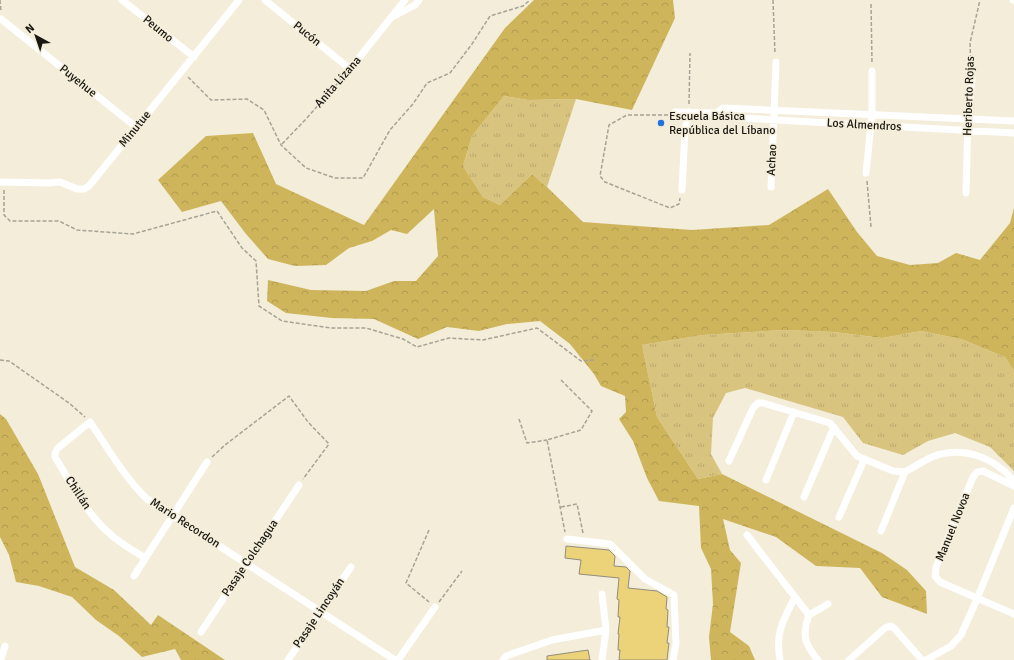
<svg xmlns="http://www.w3.org/2000/svg" width="1014" height="660" viewBox="0 0 1014 660" font-family="Signika,sans-serif">
<defs>
<pattern id="grass-tufts" width="24" height="20" patternUnits="userSpaceOnUse"><rect width="24" height="20" fill="#d9c47f"/><path d="M3 7l-1-3M5 7V3M7 7l1-3M15 17l-1-3M17 17v-4M19 17l1-3" fill="none" stroke="#baa86d"/></pattern>
<pattern id="forest-crowns" width="20" height="18" patternUnits="userSpaceOnUse"><rect width="20" height="18" fill="#ceb55c"/><path d="M2 6a3 3 0 1 1 6 0M12 15a3 3 0 1 1 6 0" fill="none" stroke="#b09b4f"/></pattern>
</defs>
<rect width="100%" height="100%" fill="#f3edda"/>
<path fill="url(#grass-tufts)" d="M504 96 528 100 576 99 547 187 532 174 500 205 483 197 463 166 472 136Z
M784 330 834 332 882 338 921 331 961 339 1005 357 1014 371V471L990 447 955 433 928 441 903 455 863 443 843 417 745 388 726 393 713 418 711 454 722 474 698 479 657 417 642 345 703 335Z"/>
<path fill="url(#forest-crowns)" d="M534 0H673L675 18 632 110 576 99 528 100 504 96 472 136 463 166 483 197 500 205 532 174 547 187 583 222 692 230 769 225 828 189 857 232 877 256 910 265 938 263 956 253 980 260 1010 223 1014 208V371L1005 357 961 339 921 331 882 338 834 332 784 330 703 335 642 345 657 417 698 479 722 474 882 553 907 570 926 591 927 614 882 597 860 568 816 566 776 537 723 519 730 550 741 563 730 632 749 646 755 660H711L709 637 713 604 711 569 701 548 699 506 659 501 647 478 633 441 619 419 626 412 625 396 601 386 594 374 570 344 540 321 507 324 479 331 447 327 418 339 374 319 332 318 286 313 267 301 268 280 311 290 366 291 394 281H416L438 256 434 209 407 234 391 230 372 241 349 248 326 265 295 266 268 259 246 234 221 201 182 212 158 180 206 136 253 133 276 184 364 225 505 28Z
M0 414 6 419 38 474 75 567 114 590 151 625 158 615 225 660H181L175 649 142 657 119 636 96 620 72 597 39 586 16 582 9 555 0 537Z"/>
<path fill="#ecd279" stroke="#928d7c" d="M566 546 609 550 615 556 614 566 626 567 630 571 628 588 657 591 667 597 666 609 668 610 667 627H669L667 643H669L667 660H619L620 650H618L619 634H618L620 617H618L619 600 617 599 619 578 579 574 581 560 565 558Z
M588 650 590 660H547V656Z"/>
<g fill="none" stroke-linecap="round" stroke-linejoin="round">
<path stroke="#a7a394" stroke-width="1.5" stroke-dasharray="4 2" stroke-linecap="butt" d="M0 0 1 12
M773 0 775 54
M871 4 872 63
M971 71 970 43 980 0
M188 77 211 100 247 99 264 110 281 145 306 168 335 178H363L390 130 413 104 427 83 450 73 472 44 490 16 523 6 530 0
M689 104 690 53
M668 115H627L609 125 600 176 605 182 670 208 679 204 680 198
M282 144 306 119 345 75
M867 181 871 227
M4 190V215L10 221H59L77 230 133 234 217 211 242 248 256 261 259 306 282 321 331 328H366L403 339 417 347 449 338 483 340 537 328 581 361 595 360
M0 360 9 361 69 403 85 417
M561 380 592 411 581 430 547 440 565 532
M519 419 527 443 547 440
M212 457 225 445 289 396 308 422 329 444 303 479
M561 507 577 504 583 533
M429 530 406 583 429 602
M439 602 462 571"/>
<path stroke="#fff" stroke-width="7" d="M122 0 194 57
M265 0 350 69 405 0
M1013 0H1014
M394 16 415 5 419 0
M1 19 136 127
M675 112 716 113 723 117 1014 133
M716 113 723 108 1014 121
M866 173 872 114V71
M0 182 49 183 60 182 77 189H84L89 186 239 0
M771 187 776 62
M682 190 685 130 689 112
M966 193 968 119 972 79
M729 461 753 408 758 403H763L830 423 857 456 893 471 905 472
M905 472C914 467 923 461 932 457 962 445 994 457 1014 481
M766 480 794 412
M1014 486 983 471 977 472 973 477 936 567 935 576 940 582 1014 614
M804 497 834 427
M839 517 864 460
M881 531 905 472
M747 535 809 615
M567 539 610 544 645 579 674 595 676 643 673 660
M145 558C133 550 119 543 109 533 86 513 71 483 55 457V453L58 448 90 422C108 448 124 477 147 499L395 660
M134 576 207 462
M602 594 606 630 602 660
M201 632 299 485
M1 660 5 646
M288 660 351 567
M398 660 435 607
M503 660 506 656 552 640 606 630
M780 660C775 632 783 621 795 597
M818 660C804 644 802 634 809 615L828 604
M849 660 885 628 890 626 894 628 922 660
M926 660 951 646 961 635 977 599 1014 508"/>
</g>
<circle fill="#2172dd" stroke="#f3edda" stroke-width="1.5" cx="661" cy="123" r="4"/>
<g text-anchor="middle" dominant-baseline="central" stroke-width="3" stroke-linejoin="round" paint-order="stroke">
<g font-size="12" fill="#191710" stroke="#f3edda">
<text transform="translate(158 29) rotate(39)">Peumo</text>
<text transform="translate(307 34) rotate(39)">Pucón</text>
<text transform="translate(78 81) rotate(39)">Puyehue</text>
<text transform="translate(338 82) rotate(-49)">Anita Lizana</text>
<text transform="translate(969 96) rotate(-88)">Heriberto Rojas</text>
<text transform="translate(864 125) rotate(3)">Los Almendros</text>
<text transform="translate(135 129) rotate(-51)">Minutue</text>
<text transform="translate(772 160) rotate(-87)">Achao</text>
<text transform="translate(78 493) rotate(57)">Chillán</text>
<text transform="translate(185 523) rotate(33)">Mario Recordon</text>
<text transform="translate(953 527) rotate(-68)">Manuel Novoa</text>
<text transform="translate(250 558) rotate(-56)">Pasaje Colchagua</text>
<text transform="translate(319 613) rotate(-56)">Pasaje Lincoyán</text>
</g>
<g font-size="12" fill="#191710" stroke="#f3edda" text-anchor="start">
<text x="669" y="116">Escuela Básica<tspan x="669" dy="14">República del Líbano</tspan></text>
</g>
</g>
<g transform="translate(36 36) rotate(320)" stroke="#f3edda" stroke-width="3" paint-order="stroke">
<path d="M0-3L7 15L0 10L-7 15Z" fill="#191710"/>
<text y="-6" font-size="11" font-weight="bold" text-anchor="middle" fill="#191710">N</text>
</g>
</svg>
